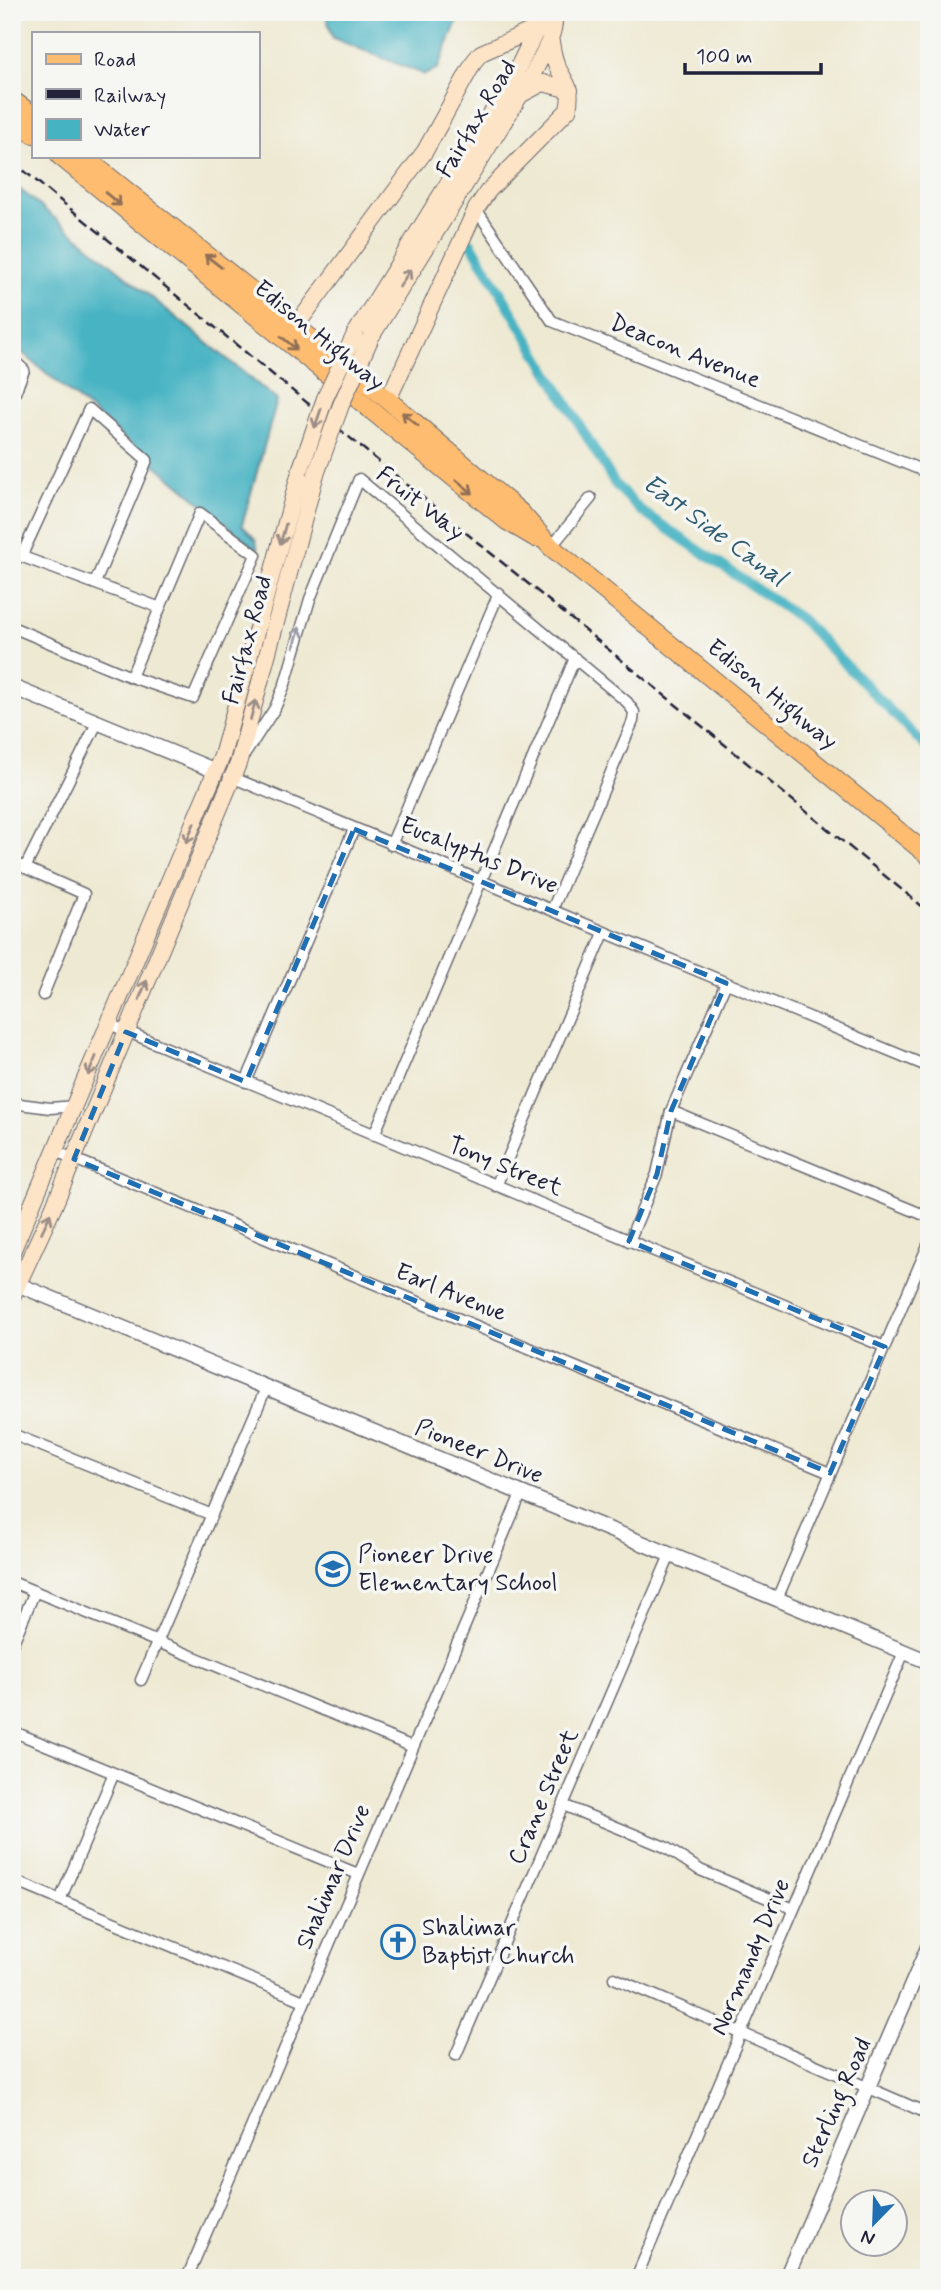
<svg xmlns="http://www.w3.org/2000/svg" width="941" height="2290" viewBox="0 0 941 2290" font-family="Mynerve,sans-serif">
<rect width="100%" height="100%" fill="#f6f6f2"/>
<filter id="ink" filterUnits="userSpaceOnUse"><feTurbulence type="fractalNoise" baseFrequency=".0143" numOctaves="2"/><feDisplacementMap in="SourceGraphic" scale="14" xChannelSelector="R" yChannelSelector="G"/><feConvolveMatrix kernelMatrix="1 2 1 2 8 2 1 2 1" color-interpolation-filters="sRGB"/></filter>
<filter id="wash" filterUnits="userSpaceOnUse"><feTurbulence type="fractalNoise" baseFrequency=".00686" numOctaves="4" result="noise"/><feDisplacementMap in="SourceGraphic" scale="28" xChannelSelector="R" yChannelSelector="G"/><feGaussianBlur stdDeviation="1.57" result="paint"/><feColorMatrix in="noise" values="0 0 0 0 0 0 0 0 0 0 0 0 0 0 0 0 0 1.4 0 .05"/><feComposite in="paint" operator="in"/></filter>
<g filter="url(#wash)">
<rect width="100%" height="100%" fill="#eee9d2"/>
<path fill="#46b3c3" stroke="#346a7f" stroke-width="2" d="M325 12H461L438 68 425 75 333 38Z
M12 183 277 400 242 525 256 540 258 551 12 344Z"/>
<g fill="none" stroke-linecap="round" stroke-linejoin="round">
<path stroke="#46b3c3" stroke-width="10" d="M471 243 615 484 641 511 801 619 929 750"/>
</g>
</g>
<g filter="url(#ink)">
<g fill="none" stroke-linecap="round" stroke-linejoin="round">
<g stroke="#696870" stroke-width="13">
<path id="minor" d="M476 209 552 321 929 473
M12 359 24 370 12 400
M551 547 591 498
M12 553 158 607
M21 557 89 409 147 460 95 583
M12 627 131 677 193 698 256 555 200 513 131 677
M245 754 275 708 285 684 310 599 359 479 627 702 634 712 633 721 552 910
M229 776 929 1067
M391 845 499 593
M12 862 84 894 43 995
M25 868 97 723
M109 1024 885 1347
M246 1082 354 829
M12 1103 50 1108 75 1106
M671 1111 929 1217
M374 1135 575 658
M55 1151 830 1473
M496 1186 604 933
M629 1241 657 1174 671 1111 726 983
M12 1434 212 1515
M12 1582 413 1747
M777 1599 929 1243
M12 1645 35 1591
M141 1680 266 1388
M12 1731 358 1874
M563 1805 665 1847 700 1870 794 1909
M12 1880 304 2001
M60 1900 114 1773
M614 1978 929 2114
M456 2055 670 1555
M187 2278 521 1494
M636 2278 904 1652"/>
</g>
<g stroke="#696870" stroke-width="17">
<path id="tertiary" d="M12 687 216 771
M12 1282 929 1662
M786 2278 929 1945"/>
</g>
<g stroke="#696870" stroke-width="18">
<path id="secondary" d="M520 95 543 83 570 90
M296 326 425 151 475 60 481 53 535 29
M355 334 512 80 545 12
M371 337 532 76C540 58 559 31 553 12
M388 400 476 209 488 191 568 110C573 86 566 85 557 66 553 57 552 47 550 37
M12 1252 222 756 301 468
M12 1297 54 1206 238 764 315 477"/>
</g>
<g stroke="#696870" stroke-width="20">
<path id="primary" d="M12 100 33 115
M12 117 33 134
M60 156 507 521 536 538
M83 156 388 400 520 512 551 547 929 856"/>
</g>
<use href="#minor" stroke="#fff" stroke-width="10"/>
<use href="#tertiary" stroke="#fff" stroke-width="14"/>
<use href="#secondary" stroke="#fee4c6" stroke-width="16"/>
<use href="#primary" stroke="#fdbc70" stroke-width="18"/>
<path stroke="#22223b" stroke-width="2.5" stroke-dasharray="10 5" stroke-linecap="butt" d="M12 161 929 912"/>
<g stroke="#696870" stroke-width="18" stroke-linecap="butt">
<path id="secondary-bridge" d="M301 468 325 398 355 334
M315 477 341 405 371 337"/>
</g>
<use href="#secondary-bridge" stroke="#fee4c6" stroke-width="16"/>
</g>
<defs><path id="oneway-shaft" d="M-6 0H5M1.5-3L5.5 0L1.5 3" fill="none" stroke-width="1.6" stroke-linecap="round" stroke-linejoin="round" transform="scale(1.75)"/></defs>
<g stroke="#906f56">
<use href="#oneway-shaft" transform="translate(113 199) rotate(39)"/>
<use href="#oneway-shaft" transform="translate(213 261) rotate(-142)"/>
<use href="#oneway-shaft" transform="translate(289 343) rotate(39)"/>
<use href="#oneway-shaft" transform="translate(410 419) rotate(-140)"/>
<use href="#oneway-shaft" transform="translate(465 487) rotate(39)"/>
</g>
<g stroke="#9b8d87">
<use href="#oneway-shaft" transform="translate(405 278) rotate(-58)"/>
<use href="#oneway-shaft" transform="translate(318 418) rotate(109)"/>
<use href="#oneway-shaft" transform="translate(283 534) rotate(105)"/>
<use href="#oneway-shaft" transform="translate(253 710) rotate(-75)"/>
<use href="#oneway-shaft" transform="translate(190 833) rotate(113)"/>
<use href="#oneway-shaft" transform="translate(143 990) rotate(-68)"/>
<use href="#oneway-shaft" transform="translate(92 1066) rotate(113)"/>
<use href="#oneway-shaft" transform="translate(46 1223) rotate(-65)"/>
</g>
<use stroke="#9c9ca7" href="#oneway-shaft" transform="translate(297 637) rotate(-74)"/>
</g>
<path fill="none" stroke="#1f6fb2" stroke-width="5" stroke-dasharray="14 9" stroke-linejoin="round" d="M354 829 726 983 671 1111 657 1174 629 1241 885 1347 830 1473 74 1159 126 1032 246 1082Z"/>
<defs>
<g id="school-ring" transform="scale(1.75)"><circle r="9.5" fill="#f6f6f2" stroke="#1f6fb2" stroke-width="1.5"/><path d="M0-5L7-2L0 1L-7-2ZM-4 1L0 2.5L4 1V4Q0 6-4 4Z" fill="#1f6fb2"/></g>
<g id="church-ring" transform="scale(1.75)"><circle r="9.5" fill="#f6f6f2" stroke="#1f6fb2" stroke-width="1.5"/><path d="M-1.2-6h2.4v3.5h3.3v2.4h-3.3V6h-2.4V-.1h-3.3v-2.4h3.3Z" fill="#1f6fb2"/></g>
</defs>
<g fill-rule="evenodd">
<use href="#school-ring" x="333" y="1569"/>
<use href="#church-ring" x="398" y="1942"/>
</g>
<g text-anchor="middle" dominant-baseline="central" stroke-width="7" stroke-linejoin="round" paint-order="stroke">
<g font-size="24" fill="#22223b" stroke="#f6f6f2">
<text transform="translate(477 119) rotate(-59)">Fairfax Road</text>
<text transform="translate(319 336) rotate(39)">Edison Highway</text>
<text transform="translate(685 352) rotate(22)">Deacon Avenue</text>
<text transform="translate(420 504) rotate(38)">Fruit Way</text>
<text transform="translate(248 640) rotate(-75)">Fairfax Road</text>
<text transform="translate(772 695) rotate(39)">Edison Highway</text>
<text transform="translate(479 856) rotate(22)">Eucalyptus Drive</text>
<text transform="translate(505 1167) rotate(22)">Tony Street</text>
<text transform="translate(451 1293) rotate(22)">Earl Avenue</text>
<text transform="translate(479 1452) rotate(22)">Pioneer Drive</text>
<text transform="translate(544 1797) rotate(-67)">Crane Street</text>
<text transform="translate(334 1877) rotate(-67)">Shalimar Drive</text>
<text transform="translate(751 1957) rotate(-67)">Normandy Drive</text>
<text transform="translate(837 2103) rotate(-66)">Sterling Road</text>
</g>
<g font-size="24" fill="#22223b" stroke="#f6f6f2" text-anchor="start">
<text x="358" y="1555">Pioneer Drive<tspan x="358" dy="28">Elementary School</tspan></text>
<text x="422" y="1928">Shalimar<tspan x="422" dy="28">Baptist Church</tspan></text>
</g>
<g font-size="26" font-style="italic" fill="#305c71" stroke="#f6f6f2">
<text transform="translate(714 531) rotate(36)">East Side Canal</text>
</g>
</g>
<rect width="941" height="2290" fill="none" stroke="#f6f6f2" stroke-width="42"/>
<rect x="32" y="32" width="228" height="126" fill="#f6f6f2" stroke="#a1a1a9" stroke-width="2"/>
<rect x="46" y="54" width="35" height="10" fill="#fdbc70" stroke="#a1a1a9" stroke-width="2"/>
<text x="94" y="66" font-size="21" fill="#22223b">Road</text>
<rect x="46" y="89" width="35" height="10" fill="#22223b" stroke="#a1a1a9" stroke-width="2"/>
<text x="94" y="102" font-size="21" fill="#22223b">Railway</text>
<rect x="46" y="119" width="35" height="21" fill="#46b3c3" stroke="#a1a1a9" stroke-width="2"/>
<text x="94" y="136" font-size="21" fill="#22223b">Water</text>
<g transform="translate(874 2223) rotate(203)"><circle r="33" fill="#f6f6f2" stroke="#a1a1a9" stroke-width="2"/>
<path d="M0-5L12 26L0 18L-12 26Z" fill="#1f6fb2"/>
<text y="-10" font-size="19" font-weight="bold" text-anchor="middle" fill="#22223b">N</text>
</g>
<path d="M685 63v10h136v-10" fill="none" stroke="#22223b" stroke-width="3.5"/>
<text x="696" y="63" font-size="21" fill="#22223b" stroke="#f6f6f2" stroke-width="5" paint-order="stroke">100 m</text>
</svg>
